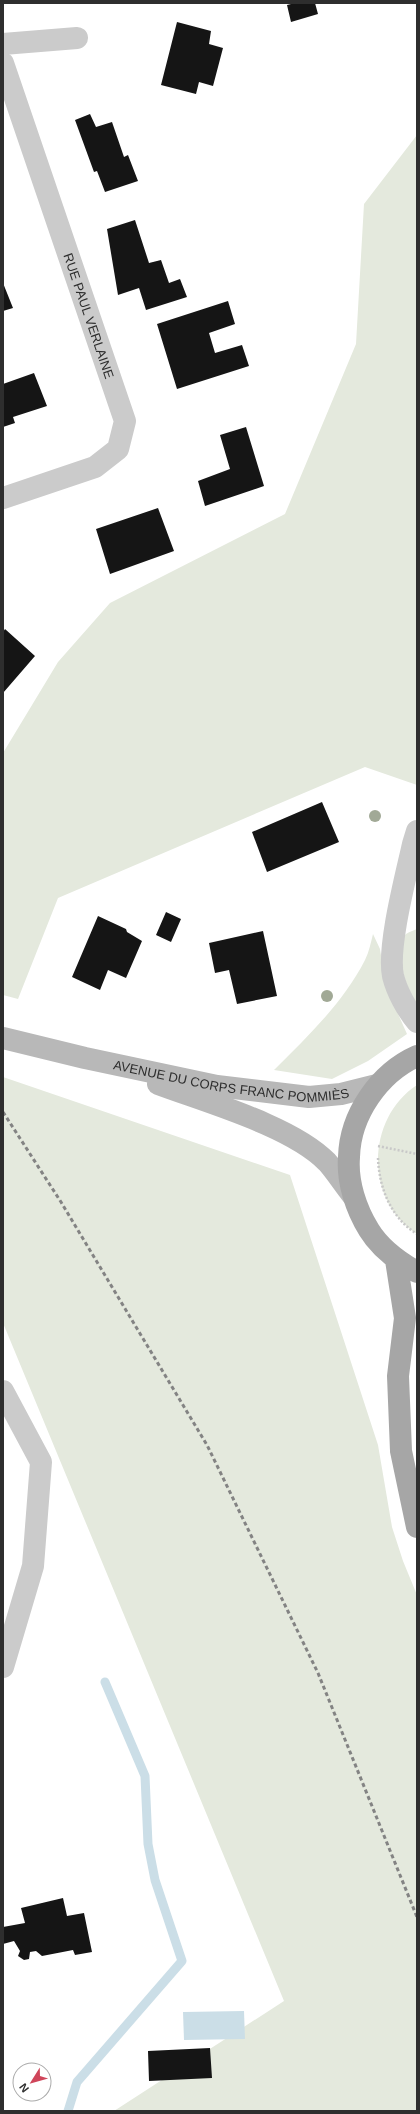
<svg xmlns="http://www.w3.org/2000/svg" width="420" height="2114" viewBox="0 0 420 2114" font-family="Helvetica,sans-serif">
<rect width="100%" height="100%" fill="#fff"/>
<path fill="#e4e9dd" d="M417 135V785L365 767 58 898 18 999 3 995V753L58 662 110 603 285 514 356 344 364 204Z
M417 929V1008C410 992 389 949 406 934 409 932 414 930 417 929Z
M373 934 380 949 386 987 407 1034 368 1061 332 1079 274 1070C308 1036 343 1003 365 960 369 952 371 942 373 934Z
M3 1077 290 1175 378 1445 392 1527 403 1561 417 1595V2111H114L284 2001 3 1323Z
M417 1085V1234C364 1201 366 1118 417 1085Z"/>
<path fill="#cbdee7" d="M244 2011 245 2039 184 2040 183 2012Z"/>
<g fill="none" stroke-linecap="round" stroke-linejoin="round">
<path stroke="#cbdee7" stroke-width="9" d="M68 2111 77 2082 182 1961 155 1880 148 1844 145 1776 105 1682"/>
</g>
<path fill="#151515" d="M295 3H315L318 14 291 22 287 5Z
M177 22 211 31 209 44 223 48 213 86 199 82 196 94 161 85Z
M90 114 96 127 112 122 124 157 128 155 138 181 105 192 97 171 94 172 75 120Z
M135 220 149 263 161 260 169 283 180 279 187 297 146 310 139 288 118 295 107 229Z
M3 283 13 308 3 311Z
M228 301 235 324 209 333 215 353 242 345 249 366 177 389 157 324Z
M34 373 47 406 13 417 15 423 3 427V384Z
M246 427 264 486 205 506 198 481 230 469 220 435Z
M158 508 174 551 110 574 96 529Z
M5 629 35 656 3 693V632Z
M322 802 339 842 267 872 252 832Z
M166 912 181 919 171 942 156 935Z
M98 916 126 929 127 932 142 941 126 978 108 970 100 990 72 977Z
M263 931 277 996 237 1004 229 970 215 973 209 943Z
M63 1898 67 1916 84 1913 92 1952 75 1955 73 1950 42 1956 36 1951 30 1952 29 1959 24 1960 18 1956 20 1951 14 1941 3 1944V1927L25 1923 21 1908Z
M210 2048 212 2078 149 2081 148 2051Z"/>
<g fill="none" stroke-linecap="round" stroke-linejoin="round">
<path stroke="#c8c8c8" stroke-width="2.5" stroke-dasharray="2 2" stroke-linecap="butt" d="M378 1146 417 1154
M378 1158C379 1188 391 1218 417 1234"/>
<g stroke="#cbcbcb" stroke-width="22">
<path d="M3 44 77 38"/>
<path id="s1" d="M3 63 125 421 118 449 95 467 3 498"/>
<path d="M3 1391 41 1462 33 1566 3 1667"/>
</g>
<path stroke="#cbcbcb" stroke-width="22" d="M417 831 413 844C406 876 387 947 393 976 397 992 407 1010 417 1022"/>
<g stroke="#b8b8b8" stroke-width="22">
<path id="s2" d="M3 1038 85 1058 217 1086 309 1097 341 1094 377 1085"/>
<path d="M158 1084C206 1102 292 1126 327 1162 336 1172 344 1185 353 1196"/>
</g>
<path stroke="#a6a6a6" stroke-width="22" d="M417 1056C379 1073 350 1115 349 1157 347 1182 356 1209 369 1230 380 1248 399 1262 417 1272
M396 1260 405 1318 398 1376 401 1451 417 1527"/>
<path stroke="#838383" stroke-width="3" stroke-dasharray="4 3" stroke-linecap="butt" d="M3 1112 61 1202 207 1445 318 1673 417 1917"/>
</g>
<g fill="#a1a996">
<circle cx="375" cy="816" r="6"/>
<circle cx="327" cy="996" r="6"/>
</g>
<g text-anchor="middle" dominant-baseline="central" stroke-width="4" stroke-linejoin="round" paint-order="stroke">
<g font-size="13" fill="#2e2e2e" stroke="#fff">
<text stroke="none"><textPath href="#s1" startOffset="267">RUE PAUL VERLAINE</textPath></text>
<text stroke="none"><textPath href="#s2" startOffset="233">AVENUE DU CORPS FRANC POMMIÈS</textPath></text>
</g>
</g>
<rect width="420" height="2114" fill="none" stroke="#2e2e2e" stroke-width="8"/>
<g transform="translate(32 2082) rotate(233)"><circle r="19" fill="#ffffff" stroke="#ababab"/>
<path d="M0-3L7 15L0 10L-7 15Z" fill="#cf455a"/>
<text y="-6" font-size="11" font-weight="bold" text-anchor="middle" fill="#2e2e2e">N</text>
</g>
</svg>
